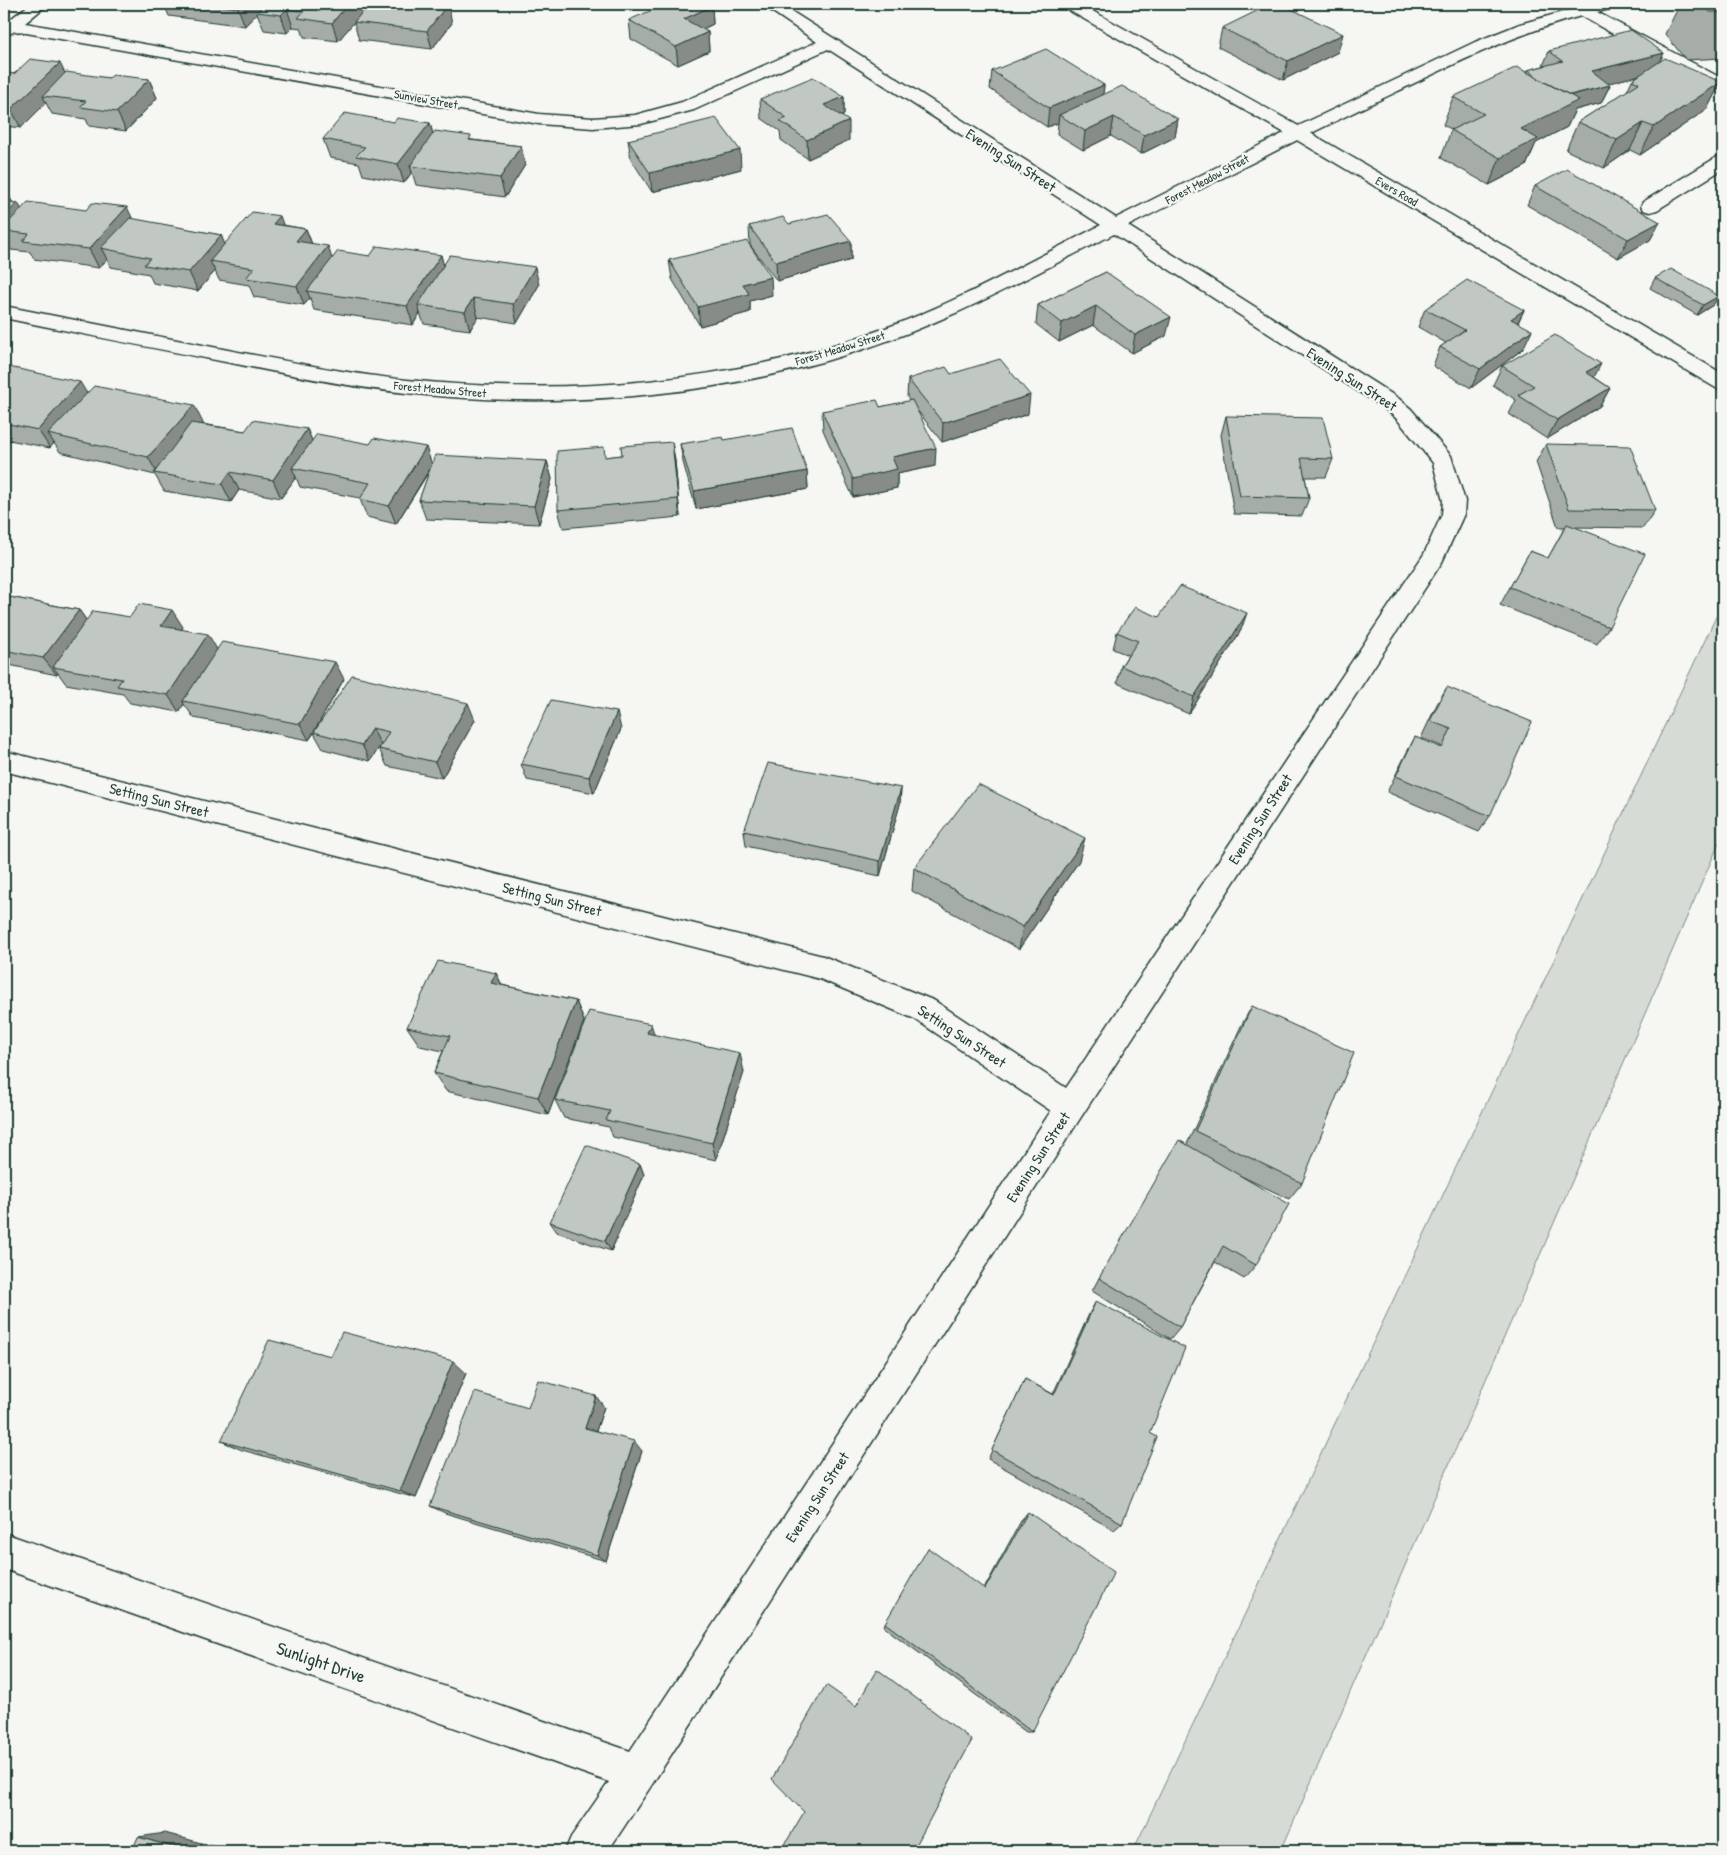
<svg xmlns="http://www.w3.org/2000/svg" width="1727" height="1855" viewBox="0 0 1727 1855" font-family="'Patrick Hand',sans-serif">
<rect width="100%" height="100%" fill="#f6f6f2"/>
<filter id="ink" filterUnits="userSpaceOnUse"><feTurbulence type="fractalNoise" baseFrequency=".02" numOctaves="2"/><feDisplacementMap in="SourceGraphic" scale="10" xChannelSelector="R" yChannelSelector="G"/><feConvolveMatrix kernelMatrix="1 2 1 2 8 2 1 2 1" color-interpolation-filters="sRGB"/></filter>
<g filter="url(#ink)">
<path fill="#d6dbd6" stroke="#7a8c85" d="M1723 602V834L1281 1851H1133Z"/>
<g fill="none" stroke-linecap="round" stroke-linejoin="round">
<g stroke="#1f3d34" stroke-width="3">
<path id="minor" d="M30 4H48L25 23 539 114 593 118 635 115 682 102 817 42 761 4H780L1116 218 1292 129 1475 42 1520 24 1577 8 1593 4H1620L1618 7 1597 12 1723 79V90L1685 74 1581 16C1514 34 1454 64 1392 94 1303 136 1216 181 1128 226L1398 398 1411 409 1451 456 1465 501 1464 514 1442 562 1081 1117 651 1786 608 1851H565L571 1837 609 1782 4 1569V1533L630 1751 1051 1111 915 1019 820 979 4 771V751L823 956 935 1001 1066 1088 1424 554 1442 514 1443 501 1433 463 1397 419 1384 408 1114 234C1042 270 971 310 895 338 741 396 569 411 406 393 349 387 292 375 236 364 158 349 81 334 4 318V306C80 321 157 336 233 351 291 362 349 374 407 380 565 396 730 384 880 330 957 303 1028 262 1101 225L828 49 694 110 641 124 593 128 539 124 15 31 4 37V24Z
M1723 156V169L1657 210 1650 212 1643 210 1641 206 1643 202 1717 157Z"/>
</g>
<g stroke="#1f3d34" stroke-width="3">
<path id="major" d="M1061 4H1080L1302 128 1723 374V390L1716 388 1290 136 1063 7Z"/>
</g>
<use href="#minor" fill="#f6f6f2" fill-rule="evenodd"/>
<use href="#major" fill="#f6f6f2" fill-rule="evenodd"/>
</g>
<path fill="#a6aca8" stroke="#1f3d34" d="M164 4H367L368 6 452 23 432 49 359 40 354 22 338 41 304 37 301 28 293 27 287 33 264 30 257 13 245 26 169 16Z
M1680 4H1723V58L1686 60 1665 34Z
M712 6 713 24 703 29 708 32 709 51 678 65 631 39 629 20Z
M1222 28 1338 52 1283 80 1218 47Z
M1549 51 1664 53 1659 62 1721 82 1707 109 1640 155 1630 150 1604 168 1566 150 1578 122 1627 91 1632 80 1639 75 1608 83 1610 85 1601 103 1575 110 1567 127 1536 143 1526 166 1489 185 1441 158 1451 130H1453L1443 125 1453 97 1527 73 1528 70 1543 66Z
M992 71 1104 85 1103 95 1178 119 1175 137 1141 154 1111 136 1083 150 1057 134 1058 123 1047 127 990 89Z
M4 72 14 74H65L109 78 149 79 157 98 126 131 89 126 86 119 52 114 46 103 21 128 4 126Z
M844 97V115L842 116 849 140 808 159 781 140 780 131 761 118 760 99Z
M394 122 430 123 433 135 521 146 525 165 505 197 416 185 412 172 404 183 363 175 359 163 330 158 323 139Z
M628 140 741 169 652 192 631 159Z
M1535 186 1660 222 1650 240 1618 258 1527 205Z
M4 194H8L12 202 21 209 132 219 221 235 224 244 283 225 306 229 312 244 332 258 370 256 441 255 443 265 539 285 517 323 478 317 470 330 424 324 420 313 413 325 314 310 310 298 304 305 254 297 249 285 219 280 215 271 198 291 153 283 149 274 111 267 107 259 99 268 34 259 30 252 11 250 7 242 4 246Z
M789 224 851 241V260L777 281 750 245 749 226Z
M669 260 772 295 750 301V312L700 326 672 279Z
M1106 272 1166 336 1132 353 1093 325 1059 342 1036 324 1038 305Z
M1655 278 1719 296 1713 305 1697 315 1650 288Z
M1425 309 1524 310 1518 323 1523 349 1471 388 1433 366 1440 347 1446 343 1418 327Z
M4 366 87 393 203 423 202 424 245 431 307 429 312 441 432 463 547 461 552 479 539 524 426 519 419 500 430 470 396 524 367 517 360 499V498L300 487 296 477 281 498 239 490 231 502 164 491 155 475 60 452 54 443 50 448 4 439Z
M1502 366 1594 377 1610 388 1600 406 1547 439 1509 414 1516 400 1493 385Z
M951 374 1028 414 942 442 917 410 935 466 897 474V488L853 497 823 430 822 411 880 407 910 401 907 397 908 379Z
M1226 416 1333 459 1326 477H1305L1309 498 1302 516 1234 514 1221 435Z
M724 440 807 471 808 489 696 509 683 462 680 444Z
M672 442 675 461 680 517 563 528 558 510 606 457 622 455Z
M1546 444 1655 510 1643 528 1574 527 1609 627 1597 644 1500 605 1530 551 1548 558 1565 527H1558L1536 462Z
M4 596 79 610 86 620 183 627 181 630 217 649 344 679 316 728 475 720 442 778 387 766 379 749 381 745 370 761 323 749 314 733 309 740 194 718 184 704 179 712 130 703 123 694 66 684 58 673 57 675 4 664Z
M1159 617 1241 630 1189 714 1117 683 1121 666 1128 655 1113 649 1117 632Z
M1447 687 1490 816 1479 832 1387 792 1406 754 1415 737 1440 748 1441 746 1421 738 1437 704Z
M621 729 594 793 527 780 521 764Z
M901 788 900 804 880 876 746 846 744 831Z
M1079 861 1019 949 912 891 914 868Z
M496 973 502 985 576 1001 584 1021 548 1115 446 1091 434 1073 443 1051 420 1046 407 1027Z
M1252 1006 1302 1183 1289 1199 1239 1175 1256 1265 1244 1279 1215 1262 1180 1327 1170 1339 1092 1291 1099 1278 1187 1144 1241 1026Z
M654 1035 744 1072 716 1160 613 1137 609 1127 564 1118 555 1100Z
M640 1164 644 1175 611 1251 557 1232 550 1222Z
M1096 1301 1150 1433 1122 1523 1114 1530 988 1459 1025 1379 1053 1394 1089 1314Z
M331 1356 466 1373 416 1498 242 1450 221 1441Z
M604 1407 596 1431 642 1451 606 1561 445 1513 430 1506 528 1408Z
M1028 1512 1032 1732H1026L884 1627 885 1623 984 1589 1022 1519Z"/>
<path fill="#878c88" stroke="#1f3d34" d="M242 4H266L245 26 238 8Z
M348 4H367L368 6 338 41 332 23Z
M448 4 452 23 432 49 427 31Z
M712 6 713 24 686 37 684 19Z
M287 9 293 27 287 33 281 15Z
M708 32 709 51 678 65 676 47Z
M1343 34 1338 52 1283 80 1288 61Z
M1664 53 1655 71 1583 90 1592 71Z
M60 63 69 82 43 96 46 103 21 128 11 109Z
M149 79 157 98 126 131 117 112Z
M1721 82 1707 109 1640 155 1654 127Z
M1104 85 1102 104 1059 115 1058 123 1047 127 1049 108Z
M1610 85 1601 103 1575 110 1567 127 1536 143 1526 166 1489 185 1500 158 1521 129 1564 97Z
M844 97V115L825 124 824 105Z
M1114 117 1111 136 1083 150 1085 131Z
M1178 119 1175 137 1141 154 1144 135Z
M849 121V140L808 159 807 140Z
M430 123 435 142 410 166 412 172 404 183 398 164Z
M1643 123 1630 150 1604 168 1617 140Z
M521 146 525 165 505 197 500 178Z
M740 150 741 169 652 192 650 173Z
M8 194 14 206 18 203 28 221 4 231V199Z
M127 207 136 226 101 248 107 259 99 268 89 249Z
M280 216 287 235 273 224Z
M1660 222 1650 240 1618 258 1628 239Z
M306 229 313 247 296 241Z
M221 235 229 254 210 261 215 271 198 291 189 272Z
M4 236 7 242 4 246Z
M851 241V260L777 281 776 262Z
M328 246 334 265 307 291 310 298 304 305 297 286Z
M441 255 446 274 418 305 420 313 413 325 407 306Z
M535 267 539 285 517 323 513 304Z
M771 277 772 295 750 301V312L700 326 698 307 743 284Z
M1719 296 1713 305 1697 315 1703 305Z
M473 298 478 317 470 330 465 312Z
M1096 306 1093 325 1059 342 1062 323Z
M1524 310 1515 328 1511 319Z
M1171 317 1166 336 1132 353 1135 335Z
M1532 330 1523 349 1471 388 1480 369Z
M1601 364 1591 383 1586 372Z
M80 382 91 400 48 434 54 443 50 448 38 430Z
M1610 388 1600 406 1547 439 1557 420Z
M1030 395 1028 414 942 442 943 423Z
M194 405 203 423 160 474 157 473 148 457Z
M307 429 315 447 292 468 296 477 281 498 273 480Z
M672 442 675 461 680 517 678 499Z
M426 447 432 465 396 524 389 506Z
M936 448 935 466 897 474V488L853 497V479L892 457Z
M547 461 552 479 539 524 534 506Z
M807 471 808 489 696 509 694 491Z
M230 472 239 490 231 502 222 484Z
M79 610 92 628 53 667 58 673 57 675 43 658Z
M172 610 183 627 172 644 161 626Z
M1247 613 1241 630 1189 714 1194 697Z
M208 634 218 651 183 701 184 704 179 712 168 695Z
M335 662 344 679 309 740 300 724Z
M468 703 475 720 442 778 435 762Z
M617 712 621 729 594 793 589 777Z
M372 728 381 745 370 761 362 745Z
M901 788 900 804 880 876V861Z
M1085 838 1079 861 1019 949 1023 927Z
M496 973 506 994 491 983Z
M576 1001 584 1021 548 1115 538 1097Z
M651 1024 657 1043 647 1033Z
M740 1053 744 1072 716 1160 712 1143Z
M640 1164 644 1175 611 1251 605 1241Z
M453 1361 466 1373 416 1498 400 1491Z
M596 1396 604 1407 594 1437 585 1428Z
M634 1441 642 1451 606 1561 597 1555Z
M165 1833 230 1851H187L138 1837Z"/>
<path fill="#c1c8c3" stroke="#1f3d34" d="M208 4H242L238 8Z
M265 4H348L332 23 298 18 304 11 287 9 281 15 257 12Z
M369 4H448L427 31 354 22Z
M666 4H707L712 6 684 19 708 32 676 47 629 20Z
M1271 4H1281L1343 34 1288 61 1222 28Z
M1702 4H1723V12H1710Z
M1631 30 1664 53 1592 71 1610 85 1570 95 1544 82 1528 70 1563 61 1549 51Z
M1046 49 1104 85 1049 108 992 71Z
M1665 58 1721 82 1654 127 1643 123 1617 140 1578 122 1639 83 1632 80Z
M30 59 60 63 11 109 4 108V72L14 74Z
M1517 67 1579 100 1521 129 1538 139 1500 158 1451 130 1484 114 1453 97Z
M66 72 109 78 113 75 149 79 117 112 80 107 86 101 43 96Z
M813 77 844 97 824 105 849 121 807 140 780 121 787 118 760 99Z
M1122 86 1178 119 1144 135 1114 117 1085 131 1059 115Z
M345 113 394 122 397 118 430 123 398 164 356 156 365 147 323 139Z
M716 118 740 150 650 173 628 140Z
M435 131 471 136 469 140 521 146 500 178 410 166Z
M1567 169 1660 222 1628 239 1535 186Z
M4 194H8L4 199Z
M4 201 18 203 4 216Z
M28 202 86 210 92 203 127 207 89 249 23 241 29 234 4 231V227Z
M252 212 280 216 273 224 306 229 296 241 328 246 297 286 246 278 254 268 210 261Z
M828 214 851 241 776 262 749 226 783 217 789 224Z
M130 218 221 235 189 272 144 265 150 258 101 248Z
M747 241 771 277 743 284 749 294 698 307 669 260Z
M377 246 441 255 407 306 307 291 338 251 370 256Z
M450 255 535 267 513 304 473 298 465 312 418 305Z
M1671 269 1719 296 1703 305 1655 278Z
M1106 272 1171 317 1135 335 1096 306 1062 323 1038 305Z
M1467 280 1524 310 1511 319 1532 330 1480 369 1440 347 1465 330 1425 309Z
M1555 335 1601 364 1586 372 1610 388 1557 420 1518 395 1534 386 1502 366Z
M1000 359 1030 395 943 423 908 379 946 367 951 374Z
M4 366 80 382 38 430 4 423Z
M94 386 194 405 148 457 48 434Z
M877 400 880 407 912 400 936 448 892 457 897 469 853 479 822 411Z
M1226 416 1323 418 1333 459 1301 458 1309 498 1240 496Z
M253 420 307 429 273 480 230 472 222 484 154 473 191 423 245 431Z
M792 428 807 471 694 491 680 444 723 437 724 440Z
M317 434 370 444 374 438 426 447 389 506 360 499 370 483 292 468Z
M672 442 678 499 558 510 557 451 604 447 605 457 622 455 621 446Z
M1546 444 1630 446 1655 510 1569 509Z
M435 455 547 461 534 506 419 500Z
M1567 524 1645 554 1609 627 1510 587 1530 551 1548 558Z
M1180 586 1247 613 1194 697 1121 666 1138 641 1117 632 1135 607 1159 617Z
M4 596 79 610 43 658 4 650Z
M139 604 172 610 161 626 208 634 168 695 117 686 122 679 53 667 93 611 130 617Z
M222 642 335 662 300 724 183 701Z
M352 675 468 703 435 762 379 749 389 732 372 728 362 745 314 732Z
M1447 687 1532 722 1490 816 1396 776 1415 737 1442 748 1451 729 1430 721Z
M551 700 617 712 589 777 521 764Z
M768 763 901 788 880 861 744 831Z
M978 784 1085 838 1023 927 914 868Z
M438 961 496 973 491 983 576 1001 538 1097 434 1073 450 1036 407 1027Z
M1252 1006 1354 1053 1302 1183 1195 1131Z
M589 1011 651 1024 647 1033 740 1053 712 1143 606 1120 610 1111 555 1100Z
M1179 1140 1289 1204 1256 1265 1223 1246 1180 1327 1099 1278Z
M586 1145 640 1164 605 1241 550 1222Z
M1096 1301 1185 1348 1150 1433 1157 1437 1122 1523 992 1450 1025 1379 1054 1395Z
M342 1332 453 1361 400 1491 221 1441 269 1340 331 1356Z
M538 1380 596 1396 585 1428 634 1441 597 1555 430 1506 475 1392 528 1408Z
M1028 1512 1114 1572 1032 1732 885 1623 928 1548 985 1589Z
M877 1669 972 1740 913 1851H781L804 1812 772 1779 826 1685 856 1706Z
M138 1837 187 1851H132Z"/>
</g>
<g text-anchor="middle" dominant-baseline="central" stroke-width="4.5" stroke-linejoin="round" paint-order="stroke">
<g font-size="12" fill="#1f3d34" stroke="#f6f6f2">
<text transform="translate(426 99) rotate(10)">Sunview Street</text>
<text transform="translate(1207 179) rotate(-28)">Forest Meadow Street</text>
<text transform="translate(1397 191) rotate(30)">Evers Road</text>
<text transform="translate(840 348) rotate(-17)">Forest Meadow Street</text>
<text transform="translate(440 389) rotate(5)">Forest Meadow Street</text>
</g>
<g font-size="15" fill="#1f3d34" stroke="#f6f6f2">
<text transform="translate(1011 160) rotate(33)">Evening Sun Street</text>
<text transform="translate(1352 379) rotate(33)">Evening Sun Street</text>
<text transform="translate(159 800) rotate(14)">Setting Sun Street</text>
<text transform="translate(1260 819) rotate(-57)">Evening Sun Street</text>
<text transform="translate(552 899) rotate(14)">Setting Sun Street</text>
<text transform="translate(962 1036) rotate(33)">Setting Sun Street</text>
<text transform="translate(1038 1157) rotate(-57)">Evening Sun Street</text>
<text transform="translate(817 1497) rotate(-57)">Evening Sun Street</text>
</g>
<g font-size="18" fill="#1f3d34" stroke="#f6f6f2">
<text transform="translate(321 1662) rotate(19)">Sunlight Drive</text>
</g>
</g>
<rect width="1727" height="1855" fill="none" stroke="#f6f6f2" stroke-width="20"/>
<rect x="10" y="10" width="1707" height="1835" fill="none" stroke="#1f3d34" stroke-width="2" filter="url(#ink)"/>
</svg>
